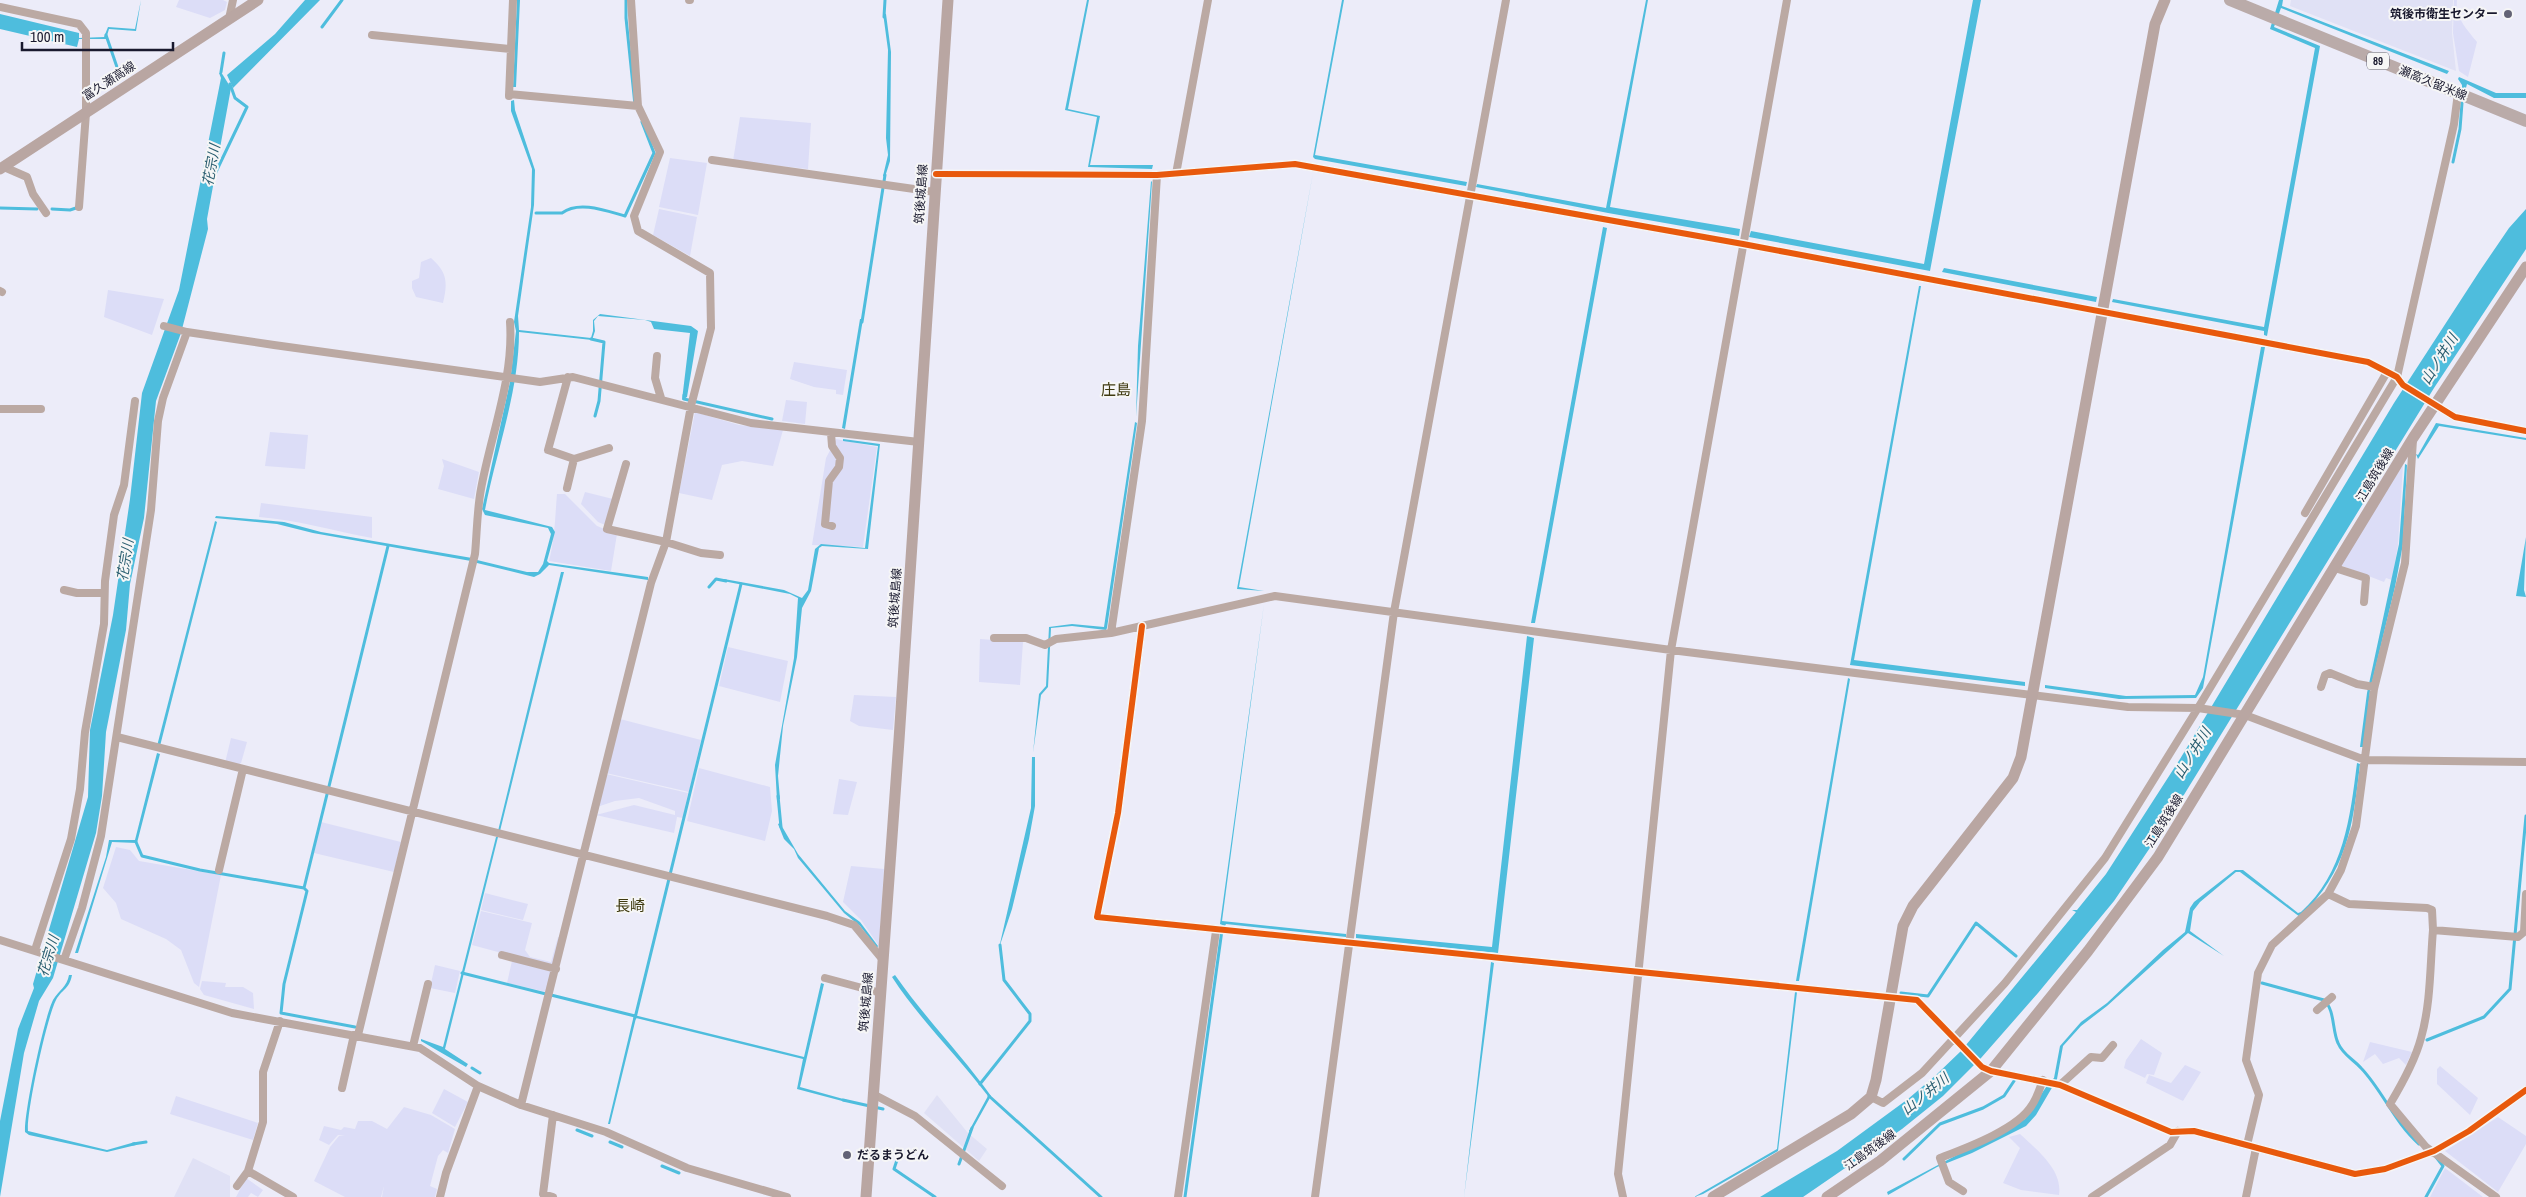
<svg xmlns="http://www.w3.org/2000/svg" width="2526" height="1197" viewBox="0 0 2526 1197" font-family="'Archivo Narrow','Noto Sans JP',sans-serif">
<rect width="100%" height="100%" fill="#ececf9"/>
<path fill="#e0e1f5" d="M2291 0H2453L2452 33 2456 71 2290 6Z
M937 1095 968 1133 987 1149 979 1161 924 1113Z
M193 1158 230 1176V1197H174Z"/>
<path fill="#dcddf7" d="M179 0H223L227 2 225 10 210 18 176 7Z
M2454 0H2457C2455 18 2467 29 2477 42L2468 77 2459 71 2453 33Z
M740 117 811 123 808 169 733 161Z
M670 158 707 163 698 215 659 207Z
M659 209 697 217 690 256 653 235Z
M431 258C447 272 448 282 443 303L416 297 412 288V281L419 278 421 262Z
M108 290 164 299 152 335 104 317Z
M794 362 847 370 843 395 836 394V390L814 387 790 379Z
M786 400 807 402 805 424 782 421Z
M695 412 739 425 783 430 773 466 742 461 722 465 712 500 679 493Z
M270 432 308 435 305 469 265 466Z
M836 439 877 447 863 547 812 545 826 458Z
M442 459 479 472 474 499 438 489 444 466Z
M2403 465 2398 545 2392 580 2386 578 2384 582 2340 565Z
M585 492 613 499 605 525 598 522 581 504Z
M557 494H565L597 526 617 534 611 571 549 561C555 538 555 517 557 494Z
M261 503 372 517V538C334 531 297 520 259 517Z
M980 639 1023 642 1020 685 979 682Z
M728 647 788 661 780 702 719 686Z
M854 695 896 697 893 730 859 726 850 721Z
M620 719 701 740 689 792 606 773Z
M231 738 247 742 241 763 235 766 225 763Z
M699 768 770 787 772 811 765 841 687 821Z
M606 774 688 793 683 818 677 817 674 833 596 815 634 805 675 815V811L639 798 615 801 597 807Z
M839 779 857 782 848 815 833 814Z
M321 822 401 842 394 872 314 853Z
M116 847 130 850 139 861 221 875 199 987 194 983 181 950 166 939 121 919 116 903 103 888Z
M851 866 884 869 879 946 861 920 843 902Z
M485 893 528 904 523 920 481 910Z
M481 911 532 923 525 950 530 957 551 962 558 937H561L554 967 472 945Z
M512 961 551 971 546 992 507 983Z
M435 965 460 971 455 993 430 988Z
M202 981 226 983 225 987H243L253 993 254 1009 204 995 200 989Z
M2141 1039 2162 1053 2154 1075 2147 1074 2145 1078 2124 1068 2126 1060Z
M2370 1042 2412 1052 2406 1065 2399 1058 2383 1064 2375 1054 2363 1062Z
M2185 1065 2201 1072 2183 1101 2146 1083 2149 1075 2171 1083Z
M2440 1066 2478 1098 2470 1115 2437 1084V1069Z
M444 1089 468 1102 455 1127 432 1113Z
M176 1096 258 1123 253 1140 170 1114Z
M404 1107 431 1115 455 1129 448 1153 443 1150 438 1156 430 1186 437 1189 435 1197H382L384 1186 381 1197H345L314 1181 330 1147 339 1136H345L338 1135 329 1145 319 1140 324 1126 341 1130 344 1127 355 1129 358 1121H372L387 1129Z
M2498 1117 2526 1136V1144L2498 1192 2445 1151Z
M2020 1134C2037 1150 2063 1170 2059 1195L2021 1190 2003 1183 2020 1148 2009 1137Z
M2445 1168 2483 1197H2430Z
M246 1178 263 1190 258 1197 251 1193 248 1197H236Z"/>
<path fill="#4ebddd" d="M141 0 136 31 109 29 106 39H79L77 47 0 29V14L79 33V38L104 37 108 27 135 29Z
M305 0H320L233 88 227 75 275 34Z
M517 0H520L516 87H513Z
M1087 0H1089L1068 109 1100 116 1090 165H1153L1152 169 1088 167 1097 117 1065 110Z
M1342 0H1344L1315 155 1467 182 1466 186 1315 159 1313 157Z
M1646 0H1648L1610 207 1740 229 1739 236 1608 213 1476 187 1477 184 1606 208Z
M1973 0H1981L1930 271 1749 237 1751 231 1924 264Z
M2279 0H2283L2282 6 2449 71 2447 74 2281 8 2274 27 2320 46 2267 336 2264 335V331L2112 302 2113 299 2264 327 2315 48 2270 29Z
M883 13 886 14 891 52 890 161 885 177 883 176 888 155 886 138 888 50Z
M221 72 231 88 207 219 208 229 181 333 156 401 144 518 130 584 126 630 106 732 102 796 96 833 53 978 39 1001 24 1053 0 1197V1121L18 1029 34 988 33 984 88 797 90 730 113 615 130 499 142 393 179 290 221 78 219 73Z
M2459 77 2496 93H2526V98H2494L2467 84 2462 103V85L2458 79Z
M514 100 515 110 535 170 534 205 518 316 519 330 591 338 593 331V320L600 314 691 326 698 331 687 397 682 400 690 333 654 329 651 322 645 320 598 316 594 321 595 331 592 340 519 332C519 392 496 452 485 510L552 527 555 532 547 561 549 563 648 577V580L549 565 540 574 534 577 477 563V560L527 572H538L543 564 551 534 548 528 485 515 482 509 510 382 516 331 514 322 531 207 532 169 511 111V101Z
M1313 173 1239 587 1264 591 1237 589Z
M1151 181 1152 182 1136 417 1138 346Z
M2526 209V249L2434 388 2166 824 2114 901 2038 993 1981 1058 1943 1096 1902 1129 1803 1197H1760L1837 1151 1908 1099 1936 1075 1961 1051 2076 912 2072 910H2077L2106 874 2180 759 2394 403 2479 272 2509 228Z
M1603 227 1607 228 1535 623H1531Z
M1944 268 2097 297 2096 302 1942 272Z
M1919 286H1921L1854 660 2025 682V686L1850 665Z
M860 319H863L845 429 842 428Z
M2261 347H2265L2203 688 2196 698 2119 699 2045 688V685L2126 696 2195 695 2203 677Z
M1135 422 1137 423 1107 628 1106 630 1072 626 1051 628 1048 687 1041 695 1033 753 1039 694 1046 686 1049 627 1072 624 1104 627Z
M2436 423 2526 438V440L2439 426 2418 459 2416 454 2418 455Z
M843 439 880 444 868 549 822 546 819 548 811 591 802 608 797 657 783 726 778 776 780 799 777 800 775 765 794 658 798 598 790 594 723 581 724 579 784 590 802 598 808 590 815 549 821 544 865 548 878 446 843 441Z
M2405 464 2407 465 2403 544 2395 587 2370 691 2364 747H2360L2367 693 2399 544Z
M216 516 284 522 321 532 472 558 471 561 313 533 277 524 215 518Z
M215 521 217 522 160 746H157Z
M2526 537 2524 590 2526 597 2516 596Z
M561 572H564L500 831H498Z
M1264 604 1222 921 1346 934V937L1226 924 1225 926 1220 924Z
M1527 636 1534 638 1498 953 1356 938V934L1492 947Z
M1848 678 1850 679 1799 981H1796Z
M157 753 160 754 137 843 112 842 78 953H75L106 857 109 840H135Z
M1032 757H1035V806L1029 839 1012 909 999 948 1031 808Z
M2357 763 2360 764C2353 827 2347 871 2300 917L2240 872H2236L2200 902 2193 911 2190 931 2224 956 2188 933 2107 1006 2081 1026 2063 1046 2057 1079 2036 1115 2026 1126 1972 1153 1937 1167 1888 1195 1887 1192 2025 1119 2048 1084 2054 1078 2060 1046 2081 1022 2107 1003 2163 950 2185 932 2190 908 2194 902 2235 870H2243L2298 913 2301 912C2344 873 2350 818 2357 763Z
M780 823 798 854 845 911 860 922 878 946 877 948 860 926 844 913 798 858 794 849 784 839 778 824Z
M496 837H498L445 1049 468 1064 466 1067 421 1041V1039L443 1047Z
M1491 962 1494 963 1464 1197Z
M69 975H72C69 990 62 989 56 1000 47 1017 26 1113 28 1131L107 1150 135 1142 136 1145 107 1152 29 1135 25 1132C24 1112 44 1018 53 1000 59 990 67 987 69 975Z
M895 975C925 1018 961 1054 991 1096L971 1132 969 1131 988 1096C957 1055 920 1020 892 977Z
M821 983 824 984 800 1087 847 1100 846 1102 797 1089 803 1059 636 1018 610 1124H608L634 1015 804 1057Z
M1795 992H1797L1778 1151 1703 1194 1694 1197 1777 1149Z"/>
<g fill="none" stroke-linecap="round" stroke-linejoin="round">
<path stroke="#4ebddd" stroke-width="3" d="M626 0V18L635 105
M884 17 885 0
M322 27 342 0
M106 35 119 73
M221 72 224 53
M2453 162 2460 129 2462 103
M214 176 247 107 235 98 230 84
M0 208 37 209
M52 209 70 210 76 208
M536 213H562C579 200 607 211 625 216L654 153 642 122
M862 322 885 175
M591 339 604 342 599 401 595 416
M684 395V399L772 419
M709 587 716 579 726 581
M778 796 781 827
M136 842 142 856 200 870 304 888
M462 973 546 994
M2262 983 2324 1000C2335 1010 2332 1030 2338 1043 2343 1055 2353 1059 2361 1068 2383 1091 2394 1122 2419 1144
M1901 993 1928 996 1976 923 2016 956
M551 995 635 1016
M635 1018 741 584
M355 1027 281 1013 284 984 307 891 304 888 388 546
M2427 1040 2484 1017 2510 989 2526 816
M472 1068 480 1073
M980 1084 1030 1021V1014L1004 980 1000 945
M989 1096 1101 1197
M843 1100 883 1109
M577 1130 592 1136
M610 1142 622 1147
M133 1144 146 1142
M1904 1159 1940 1124 1983 1108 2004 1096 2014 1081
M897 1160 894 1169 935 1197
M959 1164 972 1128
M662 1166 679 1173
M1185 1197 1222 930
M2426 1197 2443 1166 2436 1157"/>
<path stroke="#bba9a3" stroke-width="8" d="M689 0H690
M0 7 79 24 86 33V113L79 207
M229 19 233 0
M372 35 511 49
M509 94 638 106
M509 96 513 0
M712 160 935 192
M4 167 27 177 33 194 46 213
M936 174 1157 175 1295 164 1743 244 2368 362 2397 377 2403 385 2455 417 2526 431
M1176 174 1208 0
M0 291 2 292
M164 326 187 332 274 345 540 382 573 377 751 423 919 442
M657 356 655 378 661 398
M568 377 548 450 574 459 609 448
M0 409H41
M831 433 832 446 840 458 839 467 829 481 825 524 832 526
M626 464 607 529 666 542 701 553 720 555
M567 488 574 459
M2305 513 2387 372
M2335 568 2366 578 2364 602
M64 590 77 593H104
M1142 626 1118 813 1097 917 1917 1000 1982 1067 1991 1071 2060 1085 2171 1132 2194 1131 2355 1174 2385 1169 2434 1151 2469 1131 2526 1090
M1111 633 1142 421 1157 175
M994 638H1026L1045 645 1056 639 1111 633 1275 596 1671 650 2128 707 2198 708 2245 715 2365 760 2526 762
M2321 687 2325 675 2330 673 2357 684 2374 687
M117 737 827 916 854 925 883 960
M219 870 243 769
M2328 894 2349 904 2427 908 2432 910 2433 930 2518 937 2524 932 2526 894
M2433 930C2430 965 2431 1003 2421 1038 2415 1061 2402 1084 2390 1104L2426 1147 2496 1197
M0 940 232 1013 420 1048 478 1086 521 1105 606 1132 687 1168 787 1197
M35 950 71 839 80 789 85 732 104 624 105 581 114 515 124 485 135 401
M502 955 556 969
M64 960 82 908 101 836 151 510 158 421 163 398 187 332
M825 978 881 993
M2317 1010 2332 997
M358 1035 475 554C477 533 477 510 481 489 491 434 514 378 510 322
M413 1046 428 984
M2060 1085 2091 1057 2102 1058 2113 1045
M342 1088 354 1035
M873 1094 915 1116 1002 1186
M1871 1097 1883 1103 1922 1073 2005 983 2105 858 2198 708 2397 377 2454 124 2458 93
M521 1105 651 583 666 542 691 406 711 328 710 273 638 231 634 216 660 152 638 106 631 0
M553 1115 543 1194 553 1197
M2247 1145 2259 1095 2246 1060 2258 973 2272 945 2328 894 2341 870 2356 826 2374 689 2405 563 2413 440
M248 1171 293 1197
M237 1186 248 1171 263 1122V1072L280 1021
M1963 1191 1949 1182 1940 1158C1966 1148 2018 1129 2032 1105 2037 1098 2040 1088 2043 1080
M440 1197 446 1173 478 1086
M1178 1197 1216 931
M1315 1197 1394 612 1506 0
M1623 1197 1618 1174 1671 650 1787 0
M2092 1197 2170 1145 2178 1131
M2246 1197 2256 1148"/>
<path stroke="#b9a6a2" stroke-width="11" d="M0 169 258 0
M866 1197 899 740 948 0
M1713 1197 1851 1114 1871 1097 1876 1080 1903 926 1913 906 2013 778 2021 757 2155 24 2165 0
M1827 1197 1880 1161 1991 1071 2088 951 2158 857 2413 438 2526 267"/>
<path stroke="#baaba9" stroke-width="12" d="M2230 0 2526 121"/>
<g stroke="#f6f6f6" stroke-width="9">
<path id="cycleway" d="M936 174 1157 175 1295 164 1743 244 2368 362 2397 377 2403 385 2455 417 2526 431
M1142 626 1118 813 1097 917 1917 1000 1982 1067 1991 1071 2060 1085 2171 1132 2194 1131 2355 1174 2385 1169 2434 1151 2469 1131 2526 1090"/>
</g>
<use href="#cycleway" stroke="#e8590c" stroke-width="6"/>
</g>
<g fill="#636375" stroke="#f6f6f6" stroke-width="2">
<circle cx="2508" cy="14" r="5"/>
<circle cx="847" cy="1155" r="5"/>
</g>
<g text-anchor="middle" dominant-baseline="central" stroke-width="4" stroke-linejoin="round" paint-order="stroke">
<rect fill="#f6f6f6" stroke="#5b5b6a" stroke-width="1" x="2367" y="52.5" width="22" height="17" rx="4"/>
<g font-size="11" font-weight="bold" fill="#19192e">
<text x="2378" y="61">89</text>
</g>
<g font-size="12" font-weight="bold" fill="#19192e" stroke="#f6f6f6" text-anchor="end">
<text x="2498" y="14">筑後市衛生センター</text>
<text x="857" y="1155" text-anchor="start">だるまうどん</text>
</g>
<g font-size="12" fill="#19192e" stroke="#f6f6f6">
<text transform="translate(109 81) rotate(-33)">富久瀬高線</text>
<text transform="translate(2433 83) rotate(22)">瀬高久留米線</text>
<text transform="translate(921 194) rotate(-86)">筑後城島線</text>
<text transform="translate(2375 475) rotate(-59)">江島筑後線</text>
<text transform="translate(895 598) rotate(-86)">筑後城島線</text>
<text transform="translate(2164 821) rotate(-58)">江島筑後線</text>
<text transform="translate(866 1002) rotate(-85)">筑後城島線</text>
<text transform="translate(1870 1150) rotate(-36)">江島筑後線</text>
</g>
<g font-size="14" font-style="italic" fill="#2a5e70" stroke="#f6f6f6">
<text transform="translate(211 165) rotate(-80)">花宗川</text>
<text transform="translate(2439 359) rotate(-58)">山ノ井川</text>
<text transform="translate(125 560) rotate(-81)">花宗川</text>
<text transform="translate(2192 753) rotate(-58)">山ノ井川</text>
<text transform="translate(48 956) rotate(-73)">花宗川</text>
<text transform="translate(1925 1094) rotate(-39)">山ノ井川</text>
</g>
<g font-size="15" fill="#3f3a10" stroke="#f6f6f6">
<text x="1116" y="389">庄島</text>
<text x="630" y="905">長崎</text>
</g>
</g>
<path d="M22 42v8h151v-8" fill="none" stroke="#19192e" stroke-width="2.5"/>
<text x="30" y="42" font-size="15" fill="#19192e" stroke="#f6f6f6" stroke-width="4" paint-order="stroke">100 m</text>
</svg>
